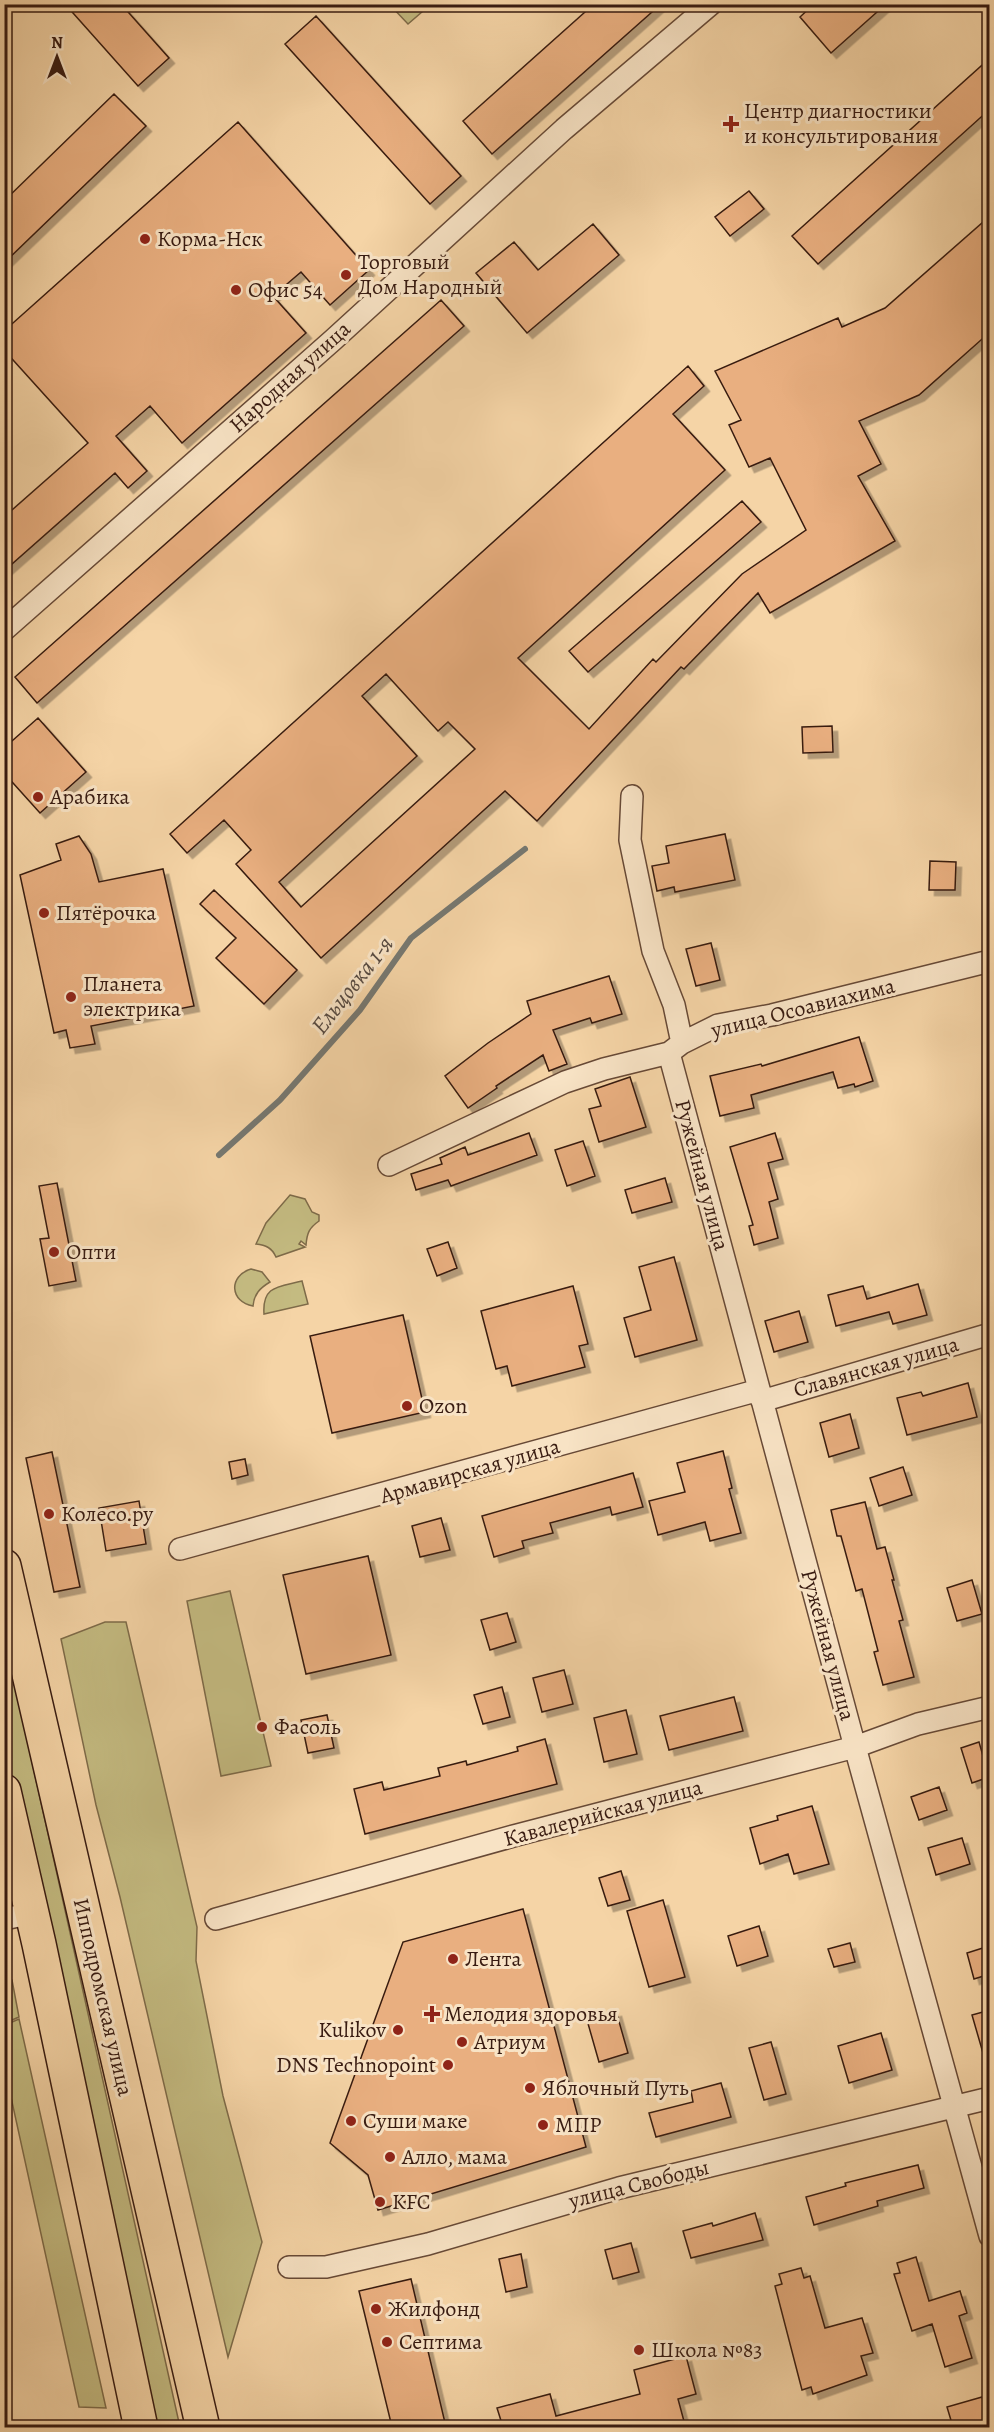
<svg xmlns="http://www.w3.org/2000/svg" width="994" height="2432" viewBox="0 0 994 2432" font-family="Alegreya,serif">
<defs>
<filter id="shadow"><feDropShadow dx="5.5" dy="5.5" stdDeviation="0" flood-color="#0004"/></filter>
</defs>
<rect width="100%" height="100%" fill="#f5d4a6"/>
<filter id="stains"><feTurbulence type="fractalNoise" baseFrequency=".00333" numOctaves="4"/><feColorMatrix values="0 0 0 0 .2 0 0 0 0 .09 0 0 0 0 .02 0 0 0 .5 -.17"/></filter>
<radialGradient id="worn" r=".72"><stop offset=".6" stop-color="#630" stop-opacity="0"/><stop offset="1" stop-color="#630" stop-opacity=".3"/></radialGradient>
<path fill="#c4bb81" stroke="#7e6b49" stroke-width="1.5" d="M390 5H430L408 24Z
M290 1195 305 1199 312 1212 319 1215V1221C309 1228 307 1233 306 1245L301 1241 299 1244 305 1247 276 1257C272 1248 266 1245 256 1244L266 1223Z
M251 1269 262 1272 270 1282C260 1288 254 1294 253 1306 230 1302 228 1276 251 1269Z
M302 1281 308 1304 264 1314C262 1285 279 1287 302 1281Z
M230 1591 271 1766 221 1776 187 1601Z
M105 1622H126L197 1927 196 1961 223 2096 262 2242 228 2357 120 1897 96 1805 61 1639Z
M4 1636 180 2427H155L5 1752Z
M5 1976 12 1980 19 2017 5 2023Z
M19 2019 106 2408 79 2407 5 2070V2025Z"/>
<g fill="none" stroke-linecap="round" stroke-linejoin="round">
<path stroke="#767871" stroke-width="6" d="M219 1155 280 1100 360 1010 411 938 525 849"/>
</g>
<path fill="#e9af80" stroke="#381b11" stroke-width="1.5" fill-rule="evenodd" filter="url(#shadow)" d="M65 4H121L169 58 138 86Z
M594 4H661L492 154 463 121Z
M814 4H886L831 53 800 17Z
M316 16 461 176 430 204 285 44Z
M990 58V109L818 264 792 236Z
M114 94 146 126 4 263V201Z
M238 122 369 270 330 305 301 272 273 296 306 333 182 443 150 406 116 436 147 471 128 488 115 473 4 571V517L88 443 4 350V331Z
M749 191 764 209 730 236 715 217Z
M990 216V332L919 395 859 421 881 464 858 476 895 541 770 613 758 593 684 669 681 667 537 821 505 791 321 958 236 864 251 850 224 820 187 853 170 834 688 366 704 386 673 414 725 470 518 658 589 729 653 659 656 662 742 574 806 530 770 458 749 467 729 425 741 420 715 371 838 318 842 327 885 308ZM386 674 438 731 448 722 475 749 301 907 279 882 417 756 362 696Z
M593 224 619 255 527 333 476 273 514 242 538 270Z
M441 300 464 326 37 703 15 677Z
M742 501 761 522 588 672 569 651Z
M38 718 86 772 40 813 4 773V748Z
M832 726 833 752 803 753 802 727Z
M725 834 735 880 675 892 674 887 657 891 652 866 669 863 666 846Z
M79 836 91 854 99 882 163 869 194 1006 91 1026 95 1044 70 1048 66 1030 54 1033 20 875 61 860 56 844Z
M930 861 956 862 955 890H929Z
M214 890 297 970 264 1004 216 958 236 938 200 904Z
M711 943 720 980 696 986 686 949Z
M609 976 622 1014 592 1023 590 1018 553 1030 567 1064 549 1071 543 1055 496 1086 497 1088 468 1108 445 1076 488 1043 531 1014 527 1001Z
M859 1037 873 1081 855 1087 854 1084 838 1088 833 1072 751 1095 754 1108 720 1116 710 1076 761 1064 762 1066Z
M630 1077 646 1127 599 1142 589 1109 601 1106 595 1089Z
M529 1133 537 1155 451 1186 448 1180 416 1190 411 1174 442 1164 440 1158 465 1147 468 1155Z
M775 1133 783 1159 768 1163 778 1199 769 1202 778 1238 754 1245 749 1226 753 1225 730 1147Z
M583 1141 595 1176 567 1186 555 1150Z
M665 1178 672 1202 632 1213 625 1190Z
M57 1183 76 1281 49 1286 40 1239 49 1238 39 1186Z
M448 1242 457 1268 437 1276 427 1249Z
M674 1257 697 1340 635 1357 624 1318 651 1310 639 1267Z
M918 1284 927 1315 893 1324 889 1312 836 1326 828 1295 863 1286 867 1299Z
M573 1286 588 1344 579 1346 585 1367 512 1386 507 1366 496 1369 481 1311Z
M799 1311 808 1342 774 1352 765 1321Z
M403 1315 425 1412 332 1433 310 1336Z
M968 1383 977 1417 907 1435 897 1398 921 1392 923 1396Z
M850 1414 859 1448 829 1457 820 1423Z
M723 1451 732 1488 729 1489 741 1533 710 1541 705 1522 658 1535 649 1501 685 1492 677 1463Z
M52 1452 80 1587 54 1592 26 1458Z
M245 1459 248 1475 232 1479 229 1462Z
M903 1467 912 1495 879 1506 870 1478Z
M633 1473 643 1507 612 1515 610 1507 550 1523 553 1533 522 1541 524 1548 494 1557 482 1516Z
M139 1501 146 1544 106 1551 99 1508Z
M865 1502 877 1549 885 1547 894 1580H892L903 1620 899 1621 914 1677 883 1685 874 1652 878 1651 862 1589 856 1591 841 1536H837L831 1510Z
M441 1518 450 1550 420 1557 412 1526Z
M368 1556 391 1655 306 1674 283 1575Z
M972 1580 982 1614 957 1621 947 1588Z
M507 1613 516 1642 490 1650 481 1620Z
M564 1670 573 1704 542 1712 533 1678Z
M502 1687 510 1717 483 1724 474 1695Z
M734 1697 743 1731 669 1750 660 1716Z
M626 1710 637 1754 604 1762 594 1718Z
M327 1715 334 1748 308 1753 301 1720Z
M545 1739 557 1784 365 1834 354 1789 382 1782 384 1790 440 1776 438 1768 466 1761 467 1765 518 1751 517 1747Z
M979 1742 989 1777 972 1783 961 1748Z
M939 1787 947 1810 919 1820 911 1797Z
M812 1806 829 1864 794 1874 788 1854 760 1864 750 1828 778 1820 777 1816Z
M962 1838 970 1864 936 1875 928 1848Z
M621 1871 630 1900 608 1906 599 1878Z
M663 1900 685 1977 649 1987 627 1911Z
M523 1909 586 2147 378 2210 368 2175 330 2143 403 1942Z
M759 1926 768 1956 737 1966 728 1936Z
M850 1943 855 1962 834 1967 828 1949Z
M986 1947 990 1959V1974L974 1979 967 1953Z
M990 2010V2060H985L972 2015Z
M616 2011 628 2053 599 2062 587 2020Z
M881 2033 892 2070 849 2083 838 2046Z
M771 2042 786 2094 764 2100 749 2048Z
M721 2083 731 2117 656 2137 649 2113 693 2102 691 2091Z
M918 2165 924 2188 877 2201 878 2206 814 2225 806 2197 846 2186 845 2183Z
M755 2213 763 2240 691 2258 683 2231 712 2223 713 2226Z
M631 2243 639 2272 613 2279 605 2250Z
M521 2254 527 2287 506 2292 499 2259Z
M916 2257 929 2301 960 2291 967 2313 959 2316 972 2358 945 2367 932 2324 912 2331 894 2274 900 2273 897 2263Z
M801 2268 804 2278 810 2276 825 2328 862 2318 873 2353 861 2356 867 2375 813 2394 811 2387 802 2390 775 2286 782 2284 779 2274Z
M411 2279 446 2427H392L359 2291Z
M686 2356 696 2394 678 2399 685 2425 676 2427H503L497 2408 550 2394 556 2416 640 2394 634 2370Z
M982 2397 990 2427H953L947 2407Z"/>
<g fill="none" stroke-linecap="round" stroke-linejoin="round">
<g stroke="#674936" stroke-width="24">
<path id="street" d="M4 630 333 340 564 129 711 4
M632 796 630 840 653 951 674 1005 682 1043
M669 1053 855 1747 990 2236
M389 1165 565 1082 604 1069 669 1053 682 1043 718 1025 772 1015 990 961
M762 1401 990 1334
M180 1549 759 1390
M4 1919 33 1913
M216 1919 517 1835 855 1747 918 1724 990 1707
M289 2267H326L428 2244 619 2188 990 2098"/>
</g>
<g stroke="#381b11" stroke-width="36">
<path id="highway" d="M4 1566 203 2428
M4 1791 39 1944 141 2428"/>
</g>
<use href="#street" stroke="#f8e3c5" stroke-width="21"/>
<use href="#highway" stroke="#f5d4a6" stroke-width="33"/>
</g>
<g fill="#8f2418" stroke="#f8e3c5" stroke-width="2">
<path d="M728 115h6v6h6v6h-6v6h-6v-6h-6v-6h6z"/>
<circle cx="145" cy="239" r="6"/>
<circle cx="346" cy="275" r="6"/>
<circle cx="236" cy="290" r="6"/>
<circle cx="38" cy="797" r="6"/>
<circle cx="44" cy="913" r="6"/>
<circle cx="71" cy="997" r="6"/>
<circle cx="54" cy="1252" r="6"/>
<circle cx="407" cy="1406" r="6"/>
<circle cx="49" cy="1514" r="6"/>
<circle cx="262" cy="1727" r="6"/>
<circle cx="453" cy="1959" r="6"/>
<path d="M429 2005h6v6h6v6h-6v6h-6v-6h-6v-6h6z"/>
<circle cx="398" cy="2030" r="6"/>
<circle cx="462" cy="2042" r="6"/>
<circle cx="448" cy="2065" r="6"/>
<circle cx="530" cy="2088" r="6"/>
<circle cx="351" cy="2121" r="6"/>
<circle cx="543" cy="2125" r="6"/>
<circle cx="390" cy="2157" r="6"/>
<circle cx="380" cy="2202" r="6"/>
<circle cx="376" cy="2309" r="6"/>
<circle cx="387" cy="2342" r="6"/>
<circle cx="639" cy="2350" r="6"/>
</g>
<g text-anchor="middle" dominant-baseline="central" stroke-width="6" stroke-linejoin="round" paint-order="stroke">
<g font-size="22" fill="#381b11" stroke="#f8e3c5" text-anchor="start">
<text x="744" y="111">Центр диагностики<tspan x="744" dy="25">и консультирования</tspan></text>
<text x="157" y="239">Корма-Нск</text>
<text x="358" y="262">Торговый<tspan x="358" dy="25">Дом Народный</tspan></text>
<text x="248" y="290">Офис 54</text>
<text x="50" y="797">Арабика</text>
<text x="56" y="913">Пятёрочка</text>
<text x="83" y="984">Планета<tspan x="83" dy="25">электрика</tspan></text>
<text x="66" y="1252">Опти</text>
<text x="419" y="1406">Ozon</text>
<text x="61" y="1514">Колесо.ру</text>
<text x="274" y="1727">Фасоль</text>
<text x="465" y="1959">Лента</text>
<text x="444" y="2014">Мелодия здоровья</text>
<text x="386" y="2030" text-anchor="end">Kulikov</text>
<text x="474" y="2042">Атриум</text>
<text x="436" y="2065" text-anchor="end">DNS Technopoint</text>
<text x="542" y="2088">Яблочный Путь</text>
<text x="363" y="2121">Суши маке</text>
<text x="555" y="2125">МПР</text>
<text x="402" y="2157">Алло, мама</text>
<text x="392" y="2202">KFC</text>
<text x="388" y="2309">Жилфонд</text>
<text x="399" y="2342">Септима</text>
<text x="651" y="2350">Школа №83</text>
</g>
<g font-size="22" fill="#381b11" stroke="#f8e3c5">
<text transform="translate(290 377) rotate(-42)">Народная улица</text>
<text transform="translate(803 1008) rotate(-14)">улица Осоавиахима</text>
<text transform="translate(702 1175) rotate(75)">Ружейная улица</text>
<text transform="translate(876 1367) rotate(-16)">Славянская улица</text>
<text transform="translate(470 1471) rotate(-16)">Армавирская улица</text>
<text transform="translate(828 1645) rotate(75)">Ружейная улица</text>
<text transform="translate(603 1813) rotate(-15)">Кавалерийская улица</text>
<text transform="translate(103 1997) rotate(77)">Ипподромская улица</text>
<text transform="translate(639 2184) rotate(-14)">улица Свободы</text>
</g>
<g font-size="24" font-style="italic" fill="#574a41" stroke="#f8e3c5">
<text transform="translate(352 985) rotate(-52)">Ельцовка 1-я</text>
</g>
</g>
<rect width="994" height="2432" fill="none" stroke="#f5d4a6" stroke-width="24"/>
<rect x="6" y="6" width="982" height="2420" fill="none" stroke="#381b11" stroke-width="3"/>
<rect x="12" y="12" width="970" height="2408" fill="none" stroke="#381b11" stroke-width="1.5"/>
<g transform="translate(57 57)" stroke="#f8e3c5" stroke-width="4.5" paint-order="stroke">
<path d="M0-4.5L10 22L0 15L-10 22Z" fill="#381b11"/>
<text y="-9" font-size="16" font-weight="bold" text-anchor="middle" fill="#381b11">N</text>
</g>
<rect width="100%" height="100%" filter="url(#stains)"/>
<rect width="100%" height="100%" fill="url(#worn)"/>
</svg>
